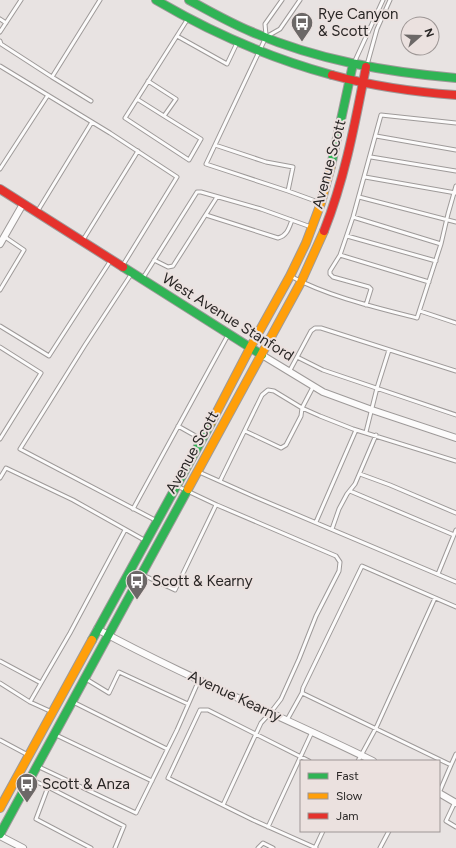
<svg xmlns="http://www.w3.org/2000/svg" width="456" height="848" viewBox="0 0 456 848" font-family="Figtree,sans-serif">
<rect width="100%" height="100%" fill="#e8e3e2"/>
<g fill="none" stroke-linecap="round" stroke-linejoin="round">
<g stroke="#9e9a99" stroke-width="5">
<path id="lane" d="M0 19 6 23
M0 32 21 0
M266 35 265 24 282 0
M177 36 227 64 237 43
M0 41 1 44 52 77 100 0
M354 63 383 0
M367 65 377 29 390 0
M0 66 110 133 177 177 123 265
M52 77 91 101
M137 99 164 116 176 99 148 81
M164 116 201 139 189 160 125 118 187 20
M376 136 456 150
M215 145 266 162 293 167 288 191 206 164 266 37 280 29 300 0
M371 157 456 171
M0 169 48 95
M365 177 456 193
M288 191 321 203
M359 197 456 222
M37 212 92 122
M206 215 278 238C287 236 289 228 292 220
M353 217 441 244
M347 236 436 261
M83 240 138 151
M340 255 429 282
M154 260 168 267 173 266 217 197
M132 273 85 345 20 449 157 521
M290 276C330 297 374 307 417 318L441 244 448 214 456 186
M143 278 197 192H201L261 209 311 227
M0 290 24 250 5 237
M366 305 371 289 369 287 333 277 330 274V271L340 255 353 217 381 115 456 123
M420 311 456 323
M0 326 49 356 111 260
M0 347 41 373 0 439
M297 357 323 370 456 415
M289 372 311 331 315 328H321L456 371
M178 426 201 439
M245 431 281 448 286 445 301 416 302 408 313 387
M366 432 377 388 389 350
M199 472 255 497 456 582
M360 474 390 485 456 513
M0 478 6 468 73 500 146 541
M220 481 262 395 268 390 274 391 302 408 320 416 353 429 456 461
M179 487 217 505 336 556 340 562 339 571 316 616 299 659 281 699 271 712 261 723 223 805
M350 491 454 535
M133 509 228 335
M316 522 356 430
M332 529 339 509 347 494 355 484 376 435
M438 574 456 530
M143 575 175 590 216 505
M0 661 41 683
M86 679 109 693 119 672 188 704
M0 683 30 702 52 712
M302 693 303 688 362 566 456 607
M30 702 70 633 125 530
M73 702 167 749
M287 720 302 693 451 765 439 793
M56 735 152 781
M0 740 28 755
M309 761 208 710H200L168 778 253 820 316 848
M358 761 376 728 435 598
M451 765 456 754
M37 766 136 813 177 730 199 680
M30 779 48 787
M455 802 446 821 456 827
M268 827 312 732
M91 848 36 819 48 787 124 826 115 848
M258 848 263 843 273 848
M315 848 323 831
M380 848 389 831"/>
</g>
<g stroke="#9e9a99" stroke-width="8">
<path id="street" d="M0 244 23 204
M262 355 323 392 372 410 456 438
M97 629C187 678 282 716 373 761
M439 793 456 803
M0 836 23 848"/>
</g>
<g stroke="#9e9a99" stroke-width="10">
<path id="fast" d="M156 0C212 33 270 58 332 75
M189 0C209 11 230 23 252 32 317 60 386 72 456 78
M331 166 353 64
M123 267 262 355
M92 640 211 423
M0 834 188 489"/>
</g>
<g stroke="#9e9a99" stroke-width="10">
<path id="slow" d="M211 423 250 348 290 276 306 243 321 203 331 166
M188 489 301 282 324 231
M0 808 92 640"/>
</g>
<g stroke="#9e9a99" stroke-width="10">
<path id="jam" d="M332 75C372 86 415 92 456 95
M0 189 123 267
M324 231C345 178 355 123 366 67"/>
</g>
<use href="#lane" stroke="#fcfbfb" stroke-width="3"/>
<use href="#street" stroke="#fcfbfb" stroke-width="6"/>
<use href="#fast" stroke="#30b455" stroke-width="8"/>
<use href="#slow" stroke="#ff9f0a" stroke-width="8"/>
<use href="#jam" stroke="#e5322d" stroke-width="8"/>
</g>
<defs>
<g id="bus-pin" transform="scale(1.15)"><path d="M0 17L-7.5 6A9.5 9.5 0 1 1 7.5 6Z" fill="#6c6867" stroke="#ebe1df"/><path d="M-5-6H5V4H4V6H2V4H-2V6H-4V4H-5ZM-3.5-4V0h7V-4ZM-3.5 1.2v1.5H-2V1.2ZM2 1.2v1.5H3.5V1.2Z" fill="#fff"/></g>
</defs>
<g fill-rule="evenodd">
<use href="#bus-pin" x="302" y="23"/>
<use href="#bus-pin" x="137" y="581"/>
<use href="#bus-pin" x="27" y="784"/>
</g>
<g text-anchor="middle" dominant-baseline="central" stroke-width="4" stroke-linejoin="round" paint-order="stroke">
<g font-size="15" fill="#292625" stroke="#ebe1df" text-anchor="start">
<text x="318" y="14">Rye Canyon<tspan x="318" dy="17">&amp; Scott</tspan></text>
<text x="152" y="581">Scott &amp; Kearny</text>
<text x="42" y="784">Scott &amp; Anza</text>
</g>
<g font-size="15" fill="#292625" stroke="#ebe1df">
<text transform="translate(329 164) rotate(-75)">Avenue Scott</text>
<text transform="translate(228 317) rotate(32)">West Avenue Stanford</text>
<text transform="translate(192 452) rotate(-61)">Avenue Scott</text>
<text transform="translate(235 696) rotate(25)">Avenue Kearny</text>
</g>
</g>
<rect x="300" y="760" width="140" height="72" fill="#ebe1df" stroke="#9d9695"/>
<rect x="308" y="773" width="20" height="6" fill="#30b455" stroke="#9d9695"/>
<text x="336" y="780" font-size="12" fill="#292625">Fast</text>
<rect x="308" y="793" width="20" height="6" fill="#ff9f0a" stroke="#9d9695"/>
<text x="336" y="800" font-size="12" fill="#292625">Slow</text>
<rect x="308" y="813" width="20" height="6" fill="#e5322d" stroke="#9d9695"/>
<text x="336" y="820" font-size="12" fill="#292625">Jam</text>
<g transform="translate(420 36) rotate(70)"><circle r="19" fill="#ebe1df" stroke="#9d9695"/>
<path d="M0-3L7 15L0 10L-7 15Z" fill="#6c6867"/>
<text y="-6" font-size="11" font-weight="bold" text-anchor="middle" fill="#292625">N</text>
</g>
</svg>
